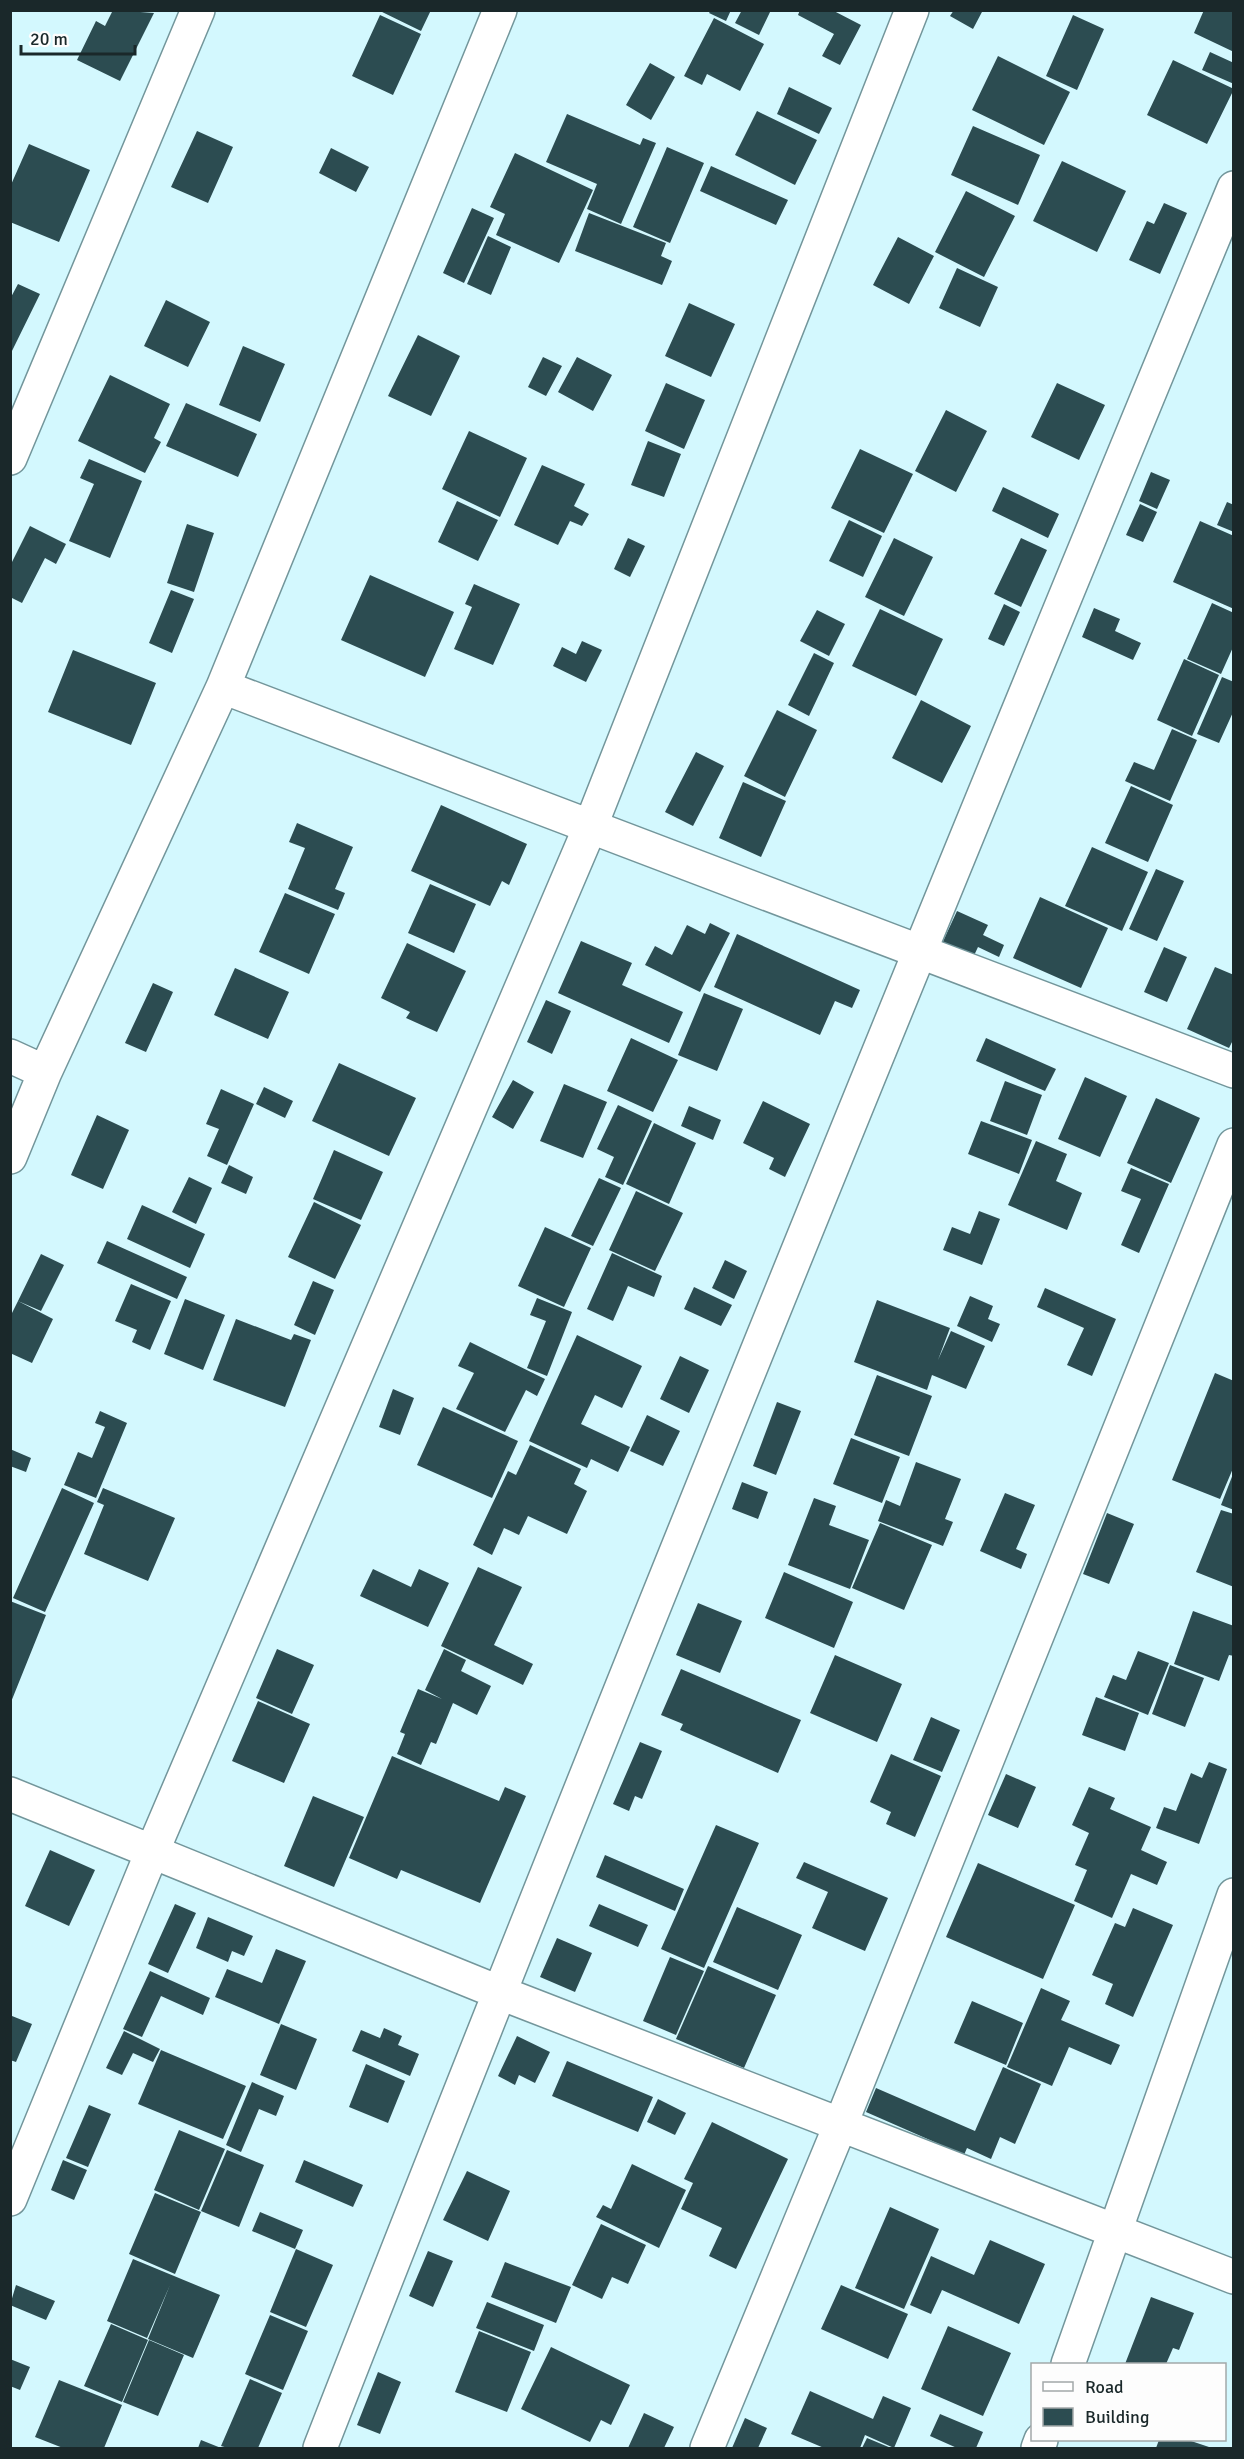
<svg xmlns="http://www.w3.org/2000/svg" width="1244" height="2459" viewBox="0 0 1244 2459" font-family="Signika,sans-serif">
<rect width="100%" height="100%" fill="#d3f8fe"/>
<path fill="#2c4c51" d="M113 10 154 13 120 81 77 60 96 21 105 26Z
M378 10H431L421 31Z
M711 10H731L726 21 709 13Z
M742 10H771L759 35 735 23Z
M800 10H832L861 25 840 65 822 56 834 34 798 15Z
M954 10H983L973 29 950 16Z
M1204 10H1234V52L1194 33Z
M380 15 421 34 393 95 352 76Z
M1073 15 1104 29 1077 90 1046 76Z
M714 18 764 44 740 91 707 74 702 85 684 76Z
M1210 52 1234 63V84L1202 70Z
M998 56 1070 92 1044 145 972 110Z
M1173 60 1234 89 1207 144 1147 115Z
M650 63 675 77 651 120 626 105Z
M789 87 832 108 819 134 777 114Z
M757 111 817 140 795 185 735 155Z
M567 114 640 145 643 138 656 143 621 224 587 209 597 184 546 162Z
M973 126 1040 155 1018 205 951 175Z
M197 131 233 147 208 203 171 187Z
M29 144 90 170 59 242 10 222V187Z
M667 147 704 163 670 243 633 227Z
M331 148 369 167 356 192 319 173Z
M515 153 593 190 559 263 496 235 505 214 490 207Z
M1062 161 1126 191 1097 252 1033 221Z
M711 166 788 200 776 225 700 191Z
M966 191 1015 216 984 277 935 252Z
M1164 203 1187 213 1160 274 1129 260 1147 221 1154 224Z
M472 208 494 218 464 283 443 273Z
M589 213 666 243 661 256 672 261 662 285 575 251Z
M488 236 511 247 491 295 467 284Z
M898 237 934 256 909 304 873 285Z
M957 268 998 287 980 327 939 308Z
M18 284 40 294 10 355V299Z
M166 300 210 322 188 367 144 346Z
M689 303 735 324 711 377 665 356Z
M418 335 460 356 431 416 388 396Z
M243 346 285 364 260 422 219 405Z
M543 357 562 366 546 396 528 387Z
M577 357 612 375 593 411 558 392Z
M110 375 170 404 154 438 161 442 145 473 78 441Z
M666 383 705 400 684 449 645 431Z
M1057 383 1105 405 1079 460 1031 437Z
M186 403 257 434 238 477 166 446Z
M946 410 987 431 956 492 915 471Z
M469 431 527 458 500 517 442 489Z
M648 441 681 454 664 497 631 485Z
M860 449 913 474 884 533 831 508Z
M89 459 142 481 110 558 69 541 94 484 80 478Z
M542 465 585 484 574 506 589 514 582 526 570 521 558 545 514 525Z
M1151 472 1170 480 1157 509 1139 501Z
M1003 487 1059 514 1048 538 992 511Z
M457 501 498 520 478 561 438 542Z
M1227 502 1234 505V532L1217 525Z
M1140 504 1157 512 1143 542 1126 535Z
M849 520 882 536 863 577 829 561Z
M1200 521 1234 536V609L1173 582Z
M187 524 214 533 194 592 167 583Z
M30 526 66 544 56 564 45 558 22 603 10 597V566Z
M628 538 645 546 630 577 614 569Z
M894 538 933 557 904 616 865 597Z
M1021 538 1047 550 1021 607 994 594Z
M370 575 454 612 425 677 341 640Z
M474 584 520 604 493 665 454 649 472 607 465 604Z
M171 590 194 599 172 653 149 643Z
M1212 603 1234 613V645L1221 674 1187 659Z
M1004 604 1020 612 1004 646 988 639Z
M1094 608 1120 619 1115 631 1141 643 1133 660 1082 637Z
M880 609 943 639 916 696 852 666Z
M817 610 845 624 829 656 800 641Z
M582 641 602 650 586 682 553 666 562 647 576 654Z
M73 650 156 683 131 745 48 712Z
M814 653 834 663 809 716 788 705Z
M1184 659 1219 675 1192 736 1157 720Z
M1222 677 1234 682V710L1219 743 1197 734Z
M921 700 971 726 942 783 892 758Z
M777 710 817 730 785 797 744 776Z
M1172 729 1197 740 1170 801 1125 781 1134 762 1154 770Z
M696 752 724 766 693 826 665 812Z
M743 782 786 801 761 857 719 838Z
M1131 786 1173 805 1148 862 1105 843Z
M441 805 527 844 509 885 502 881 490 906 411 871Z
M297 823 353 847 335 889 345 893 338 910 288 889 305 848 289 842Z
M1092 847 1148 872 1122 931 1065 906Z
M1156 869 1184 881 1157 941 1129 929Z
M430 884 476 904 454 953 408 933Z
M285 893 335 914 309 974 259 952Z
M1040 897 1108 928 1081 988 1013 958Z
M957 911 988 925 983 935 1004 945 999 957 978 947 970 964 939 950Z
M710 923 730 933 700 992 645 965 655 946 672 955 687 925 705 934Z
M737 934 860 990 852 1008 835 1001 820 1035 714 987Z
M581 941 632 963 622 985 683 1012 669 1043 558 993Z
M407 943 466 971 437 1032 406 1018 410 1012 381 998Z
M1164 947 1187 957 1167 1002 1144 992Z
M1215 967 1234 975V1038L1229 1048 1187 1029Z
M235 968 289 992 268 1039 214 1015Z
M153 983 173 992 146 1052 125 1043Z
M704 993 743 1009 717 1071 678 1055Z
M546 1000 571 1011 552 1054 527 1042Z
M631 1038 678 1060 653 1112 607 1091Z
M986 1038 1056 1069 1045 1091 976 1061Z
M339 1063 416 1098 389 1156 312 1121Z
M1085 1077 1127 1096 1100 1157 1058 1139Z
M513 1080 534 1092 513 1129 492 1117Z
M1005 1081 1042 1095 1027 1135 990 1121Z
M564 1084 607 1102 583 1158 540 1141Z
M264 1087 293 1101 285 1118 256 1104Z
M221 1089 254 1104 227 1165 207 1156 219 1129 206 1124Z
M1156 1098 1200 1118 1171 1183 1127 1163Z
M763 1101 810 1124 785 1177 769 1169 774 1158 743 1143Z
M618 1105 652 1121 623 1185 605 1177 614 1157 597 1149Z
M689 1106 721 1120 713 1140 681 1126Z
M97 1115 129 1130 103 1189 71 1175Z
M981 1121 1032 1140 1019 1174 968 1154Z
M654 1123 696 1143 669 1204 626 1184Z
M1036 1141 1067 1154 1056 1181 1082 1193 1067 1230 1008 1205Z
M334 1150 383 1172 361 1220 313 1199Z
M229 1165 253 1177 246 1194 221 1183Z
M1131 1168 1169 1184 1139 1253 1121 1245 1141 1199 1121 1191Z
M189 1177 212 1188 196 1224 172 1212Z
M599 1178 621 1188 593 1246 571 1236Z
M636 1191 683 1213 655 1271 609 1250Z
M314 1202 361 1225 335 1279 288 1257Z
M142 1205 205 1234 190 1268 127 1239Z
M979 1211 1000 1219 982 1265 943 1250 952 1227 970 1234Z
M545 1227 591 1248 564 1307 518 1286Z
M107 1241 187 1277 177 1299 97 1263Z
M612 1253 662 1276 654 1297 628 1286 613 1321 587 1309Z
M41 1254 64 1265 41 1311 18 1301Z
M725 1260 747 1271 734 1299 712 1288Z
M313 1281 334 1290 315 1335 294 1325Z
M131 1284 171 1301 150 1350 132 1342 137 1330 115 1321Z
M694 1287 732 1305 721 1326 684 1309Z
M1045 1288 1116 1319 1092 1376 1067 1365 1084 1328 1037 1307Z
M970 1296 993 1306 988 1319 1000 1324 992 1342 957 1326Z
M537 1298 572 1312 547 1376 527 1368 546 1321 530 1315Z
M185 1299 225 1315 203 1370 164 1354Z
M877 1300 950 1328 938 1360 951 1331 985 1346 966 1389 932 1375 927 1390 854 1362Z
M18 1301 53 1319 32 1363 10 1353V1317Z
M236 1319 291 1340 294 1334 311 1340 285 1407 213 1380Z
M577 1335 642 1366 622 1408 595 1395 581 1424 630 1447 618 1472 591 1459 587 1468 529 1441Z
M470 1342 545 1379 537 1396 526 1390 505 1432 456 1409 474 1373 458 1366Z
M680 1356 709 1370 689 1413 660 1399Z
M1215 1373 1234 1381V1466L1220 1499 1172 1480Z
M877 1375 932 1396 909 1456 854 1435Z
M393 1389 414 1398 400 1435 379 1427Z
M777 1402 801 1411 776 1475 753 1466Z
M443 1407 518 1441 492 1498 417 1465Z
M100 1411 127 1423 96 1498 64 1485 78 1452 92 1458 105 1427 95 1423Z
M647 1415 680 1431 663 1466 630 1451Z
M851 1438 900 1457 882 1503 833 1484Z
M530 1445 581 1469 574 1484 587 1491 567 1534 528 1516 519 1535 504 1528 492 1555 473 1545 508 1471 516 1475Z
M10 1449 31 1458 26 1472 10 1466Z
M916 1462 961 1479 945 1519 953 1522 943 1546 878 1521 886 1500 900 1506Z
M1233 1474H1234V1510L1221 1505Z
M742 1482 768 1492 758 1519 732 1509Z
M62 1488 94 1503 45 1612 13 1598Z
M103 1488 175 1518 148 1581 84 1554 104 1505 97 1502Z
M1005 1493 1035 1505 1016 1549 1027 1554 1021 1569 980 1551Z
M814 1498 836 1506 829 1525 869 1540 850 1589 788 1565Z
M1221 1510 1234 1514V1587L1196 1572Z
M1107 1513 1134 1524 1109 1584 1083 1574Z
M880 1523 932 1545 904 1610 852 1588Z
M478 1567 522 1587 494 1645 533 1664 523 1685 441 1646Z
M373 1569 411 1587 419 1569 449 1583 428 1627 360 1596Z
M784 1572 853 1602 834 1648 765 1618Z
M10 1601 46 1615 11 1702H10Z
M698 1603 742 1621 720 1673 676 1655Z
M1193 1611 1234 1626V1656L1229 1655 1219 1681 1174 1664Z
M277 1649 314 1665 292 1714 256 1698Z
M444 1649 466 1660 461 1671 491 1686 477 1715 453 1703 436 1744 431 1742 421 1765 397 1754 405 1734 400 1732 418 1689 442 1699 425 1690Z
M1138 1651 1169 1663 1148 1715 1104 1697 1113 1675 1126 1680Z
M835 1655 902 1684 877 1742 810 1713Z
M1170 1665 1204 1678 1185 1727 1152 1714Z
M681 1669 801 1720 778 1773 680 1730 683 1724 661 1715Z
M1096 1697 1139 1713 1125 1751 1082 1735Z
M258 1701 310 1724 284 1783 232 1761Z
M931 1717 960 1730 942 1772 913 1760Z
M640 1742 662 1751 642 1799 635 1796 629 1811 613 1804Z
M891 1754 941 1776 915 1837 886 1824 891 1812 870 1802Z
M392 1756 499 1801 505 1787 526 1796 480 1903 401 1870 397 1879 349 1858Z
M1209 1762 1227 1769 1199 1844 1156 1828 1164 1807 1176 1811 1191 1773 1202 1778Z
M1006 1774 1036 1787 1018 1828 988 1815Z
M1089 1787 1115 1798 1110 1809 1151 1827 1141 1850 1167 1862 1157 1885 1131 1874 1112 1918 1074 1901 1087 1870 1075 1865 1089 1833 1072 1825Z
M313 1796 364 1817 334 1887 284 1866Z
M716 1825 759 1843 704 1968 661 1949Z
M50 1850 95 1870 69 1926 25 1906Z
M605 1855 684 1889 675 1911 596 1877Z
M804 1862 888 1898 865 1951 812 1928 828 1892 796 1878Z
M978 1863 1075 1905 1043 1979 946 1937Z
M175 1904 196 1913 168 1973 148 1964Z
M599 1904 648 1925 638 1947 589 1926Z
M737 1907 802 1935 778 1990 713 1962Z
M1133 1908 1173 1925 1133 2017 1105 2004 1113 1984 1092 1975 1115 1923 1125 1927Z
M208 1917 253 1936 244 1956 232 1951 228 1962 196 1948Z
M557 1938 592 1953 575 1992 540 1977Z
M276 1949 306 1961 279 2024 215 1997 227 1969 262 1983Z
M670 1957 704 1971 676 2035 643 2021Z
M708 1966 776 1995 744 2068 676 2039Z
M150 1971 210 1998 203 2015 161 1996 142 2037 123 2029Z
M1041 1988 1070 2001 1061 2020 1120 2045 1111 2065 1069 2047 1052 2086 1007 2067Z
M972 2001 1023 2023 1006 2065 954 2043Z
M12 2016 32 2024 16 2062 10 2060Z
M281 2024 317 2039 296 2090 260 2075Z
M384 2028 402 2036 398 2045 419 2054 410 2076 352 2051 361 2030 380 2038Z
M124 2031 160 2049 153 2062 133 2053 122 2075 106 2068Z
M517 2036 550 2052 535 2083 519 2075 515 2085 498 2076Z
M161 2050 246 2086 223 2139 138 2104Z
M567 2061 653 2097 638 2132 552 2096Z
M366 2064 405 2081 388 2123 349 2107Z
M1003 2067 1041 2084 1015 2144 1000 2137 991 2159 967 2148 964 2155 866 2112 876 2088 975 2131Z
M252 2082 284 2096 276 2116 259 2109 241 2152 226 2145Z
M658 2099 686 2113 675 2135 647 2122Z
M89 2105 111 2114 88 2167 66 2158Z
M712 2122 788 2159 736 2269 709 2256 722 2228 681 2209 693 2183 684 2179Z
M179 2130 225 2149 199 2210 154 2190Z
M227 2150 264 2165 239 2227 201 2211Z
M63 2160 87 2170 74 2200 51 2190Z
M304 2160 363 2185 353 2207 295 2182Z
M632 2164 686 2190 659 2248 596 2217 603 2205 611 2209Z
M467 2171 510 2191 488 2241 443 2220Z
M155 2193 201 2212 175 2274 129 2254Z
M890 2207 939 2229 904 2309 855 2288Z
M260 2212 303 2230 295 2249 252 2231Z
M601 2224 646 2245 628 2284 612 2277 602 2299 572 2285Z
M990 2240 1045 2264 1019 2324 942 2290 931 2314 910 2305 931 2256 974 2275Z
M296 2249 333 2265 306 2327 270 2312Z
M428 2251 453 2261 433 2307 409 2296Z
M133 2259 220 2295 193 2358 148 2339 170 2285 147 2338 107 2321Z
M505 2262 571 2287 556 2323 491 2297Z
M16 2285 55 2301 46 2320 10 2305Z
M841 2285 908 2314 888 2359 821 2329Z
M1151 2297 1194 2313 1179 2350 1173 2348 1166 2364H1125Z
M487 2302 544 2325 534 2351 476 2328Z
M270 2315 308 2331 283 2390 245 2374Z
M111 2324 148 2340 122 2402 84 2386Z
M948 2326 1011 2353 983 2416 921 2389Z
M479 2331 531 2352 507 2412 455 2392Z
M149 2340 184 2355 158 2416 123 2402Z
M551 2347 630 2385 611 2425 601 2420 590 2442 521 2409Z
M10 2359 30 2367 20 2390 10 2386Z
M378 2372 401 2382 380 2434 357 2425Z
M250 2379 282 2393 258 2448H228L221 2446Z
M59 2380 122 2405 104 2448H63L35 2437Z
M810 2391 873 2419 883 2396 911 2408 894 2448 865 2435 860 2448H824L791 2434Z
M644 2413 674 2427 664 2448H628Z
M940 2414 983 2432 976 2448H957L930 2436Z
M745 2418 767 2428 758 2448H732Z
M867 2438 891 2448H862Z
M201 2440 221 2448H198Z
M1159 2440H1188L1212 2448H1156Z"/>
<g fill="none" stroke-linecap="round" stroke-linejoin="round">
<g stroke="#73969b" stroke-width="36">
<path id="street" d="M10 458 198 10
M223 687 1234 1071
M10 1056 45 1072
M10 1157 45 1072 223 687 500 10
M10 1794 498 1992 1234 2277
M10 2199 152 1852 591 825 912 10
M1068 2364 1234 1895
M320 2448C616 1691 923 939 1234 188
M707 2448 840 2126 1234 1145
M1038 2448 1041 2440"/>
</g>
<use href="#street" stroke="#fff" stroke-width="33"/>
</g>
<rect width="1244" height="2459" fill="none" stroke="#1a282a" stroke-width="24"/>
<rect x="1031" y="2363" width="195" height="78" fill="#fdfdfd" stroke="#a2a8a9" stroke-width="1.5"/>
<rect x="1043" y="2382" width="30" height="9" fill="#ffffff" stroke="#a2a8a9" stroke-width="1.5"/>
<text x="1085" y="2393" font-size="18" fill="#1a282a">Road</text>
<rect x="1043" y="2408" width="30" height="18" fill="#2c4c51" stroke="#a2a8a9" stroke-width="1.5"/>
<text x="1085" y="2423" font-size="18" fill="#1a282a">Building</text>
<path d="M21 45v9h114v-9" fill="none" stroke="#1a282a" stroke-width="3"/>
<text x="30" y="45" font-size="18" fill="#1a282a" stroke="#fdfdfd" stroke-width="4.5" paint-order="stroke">20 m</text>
</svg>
